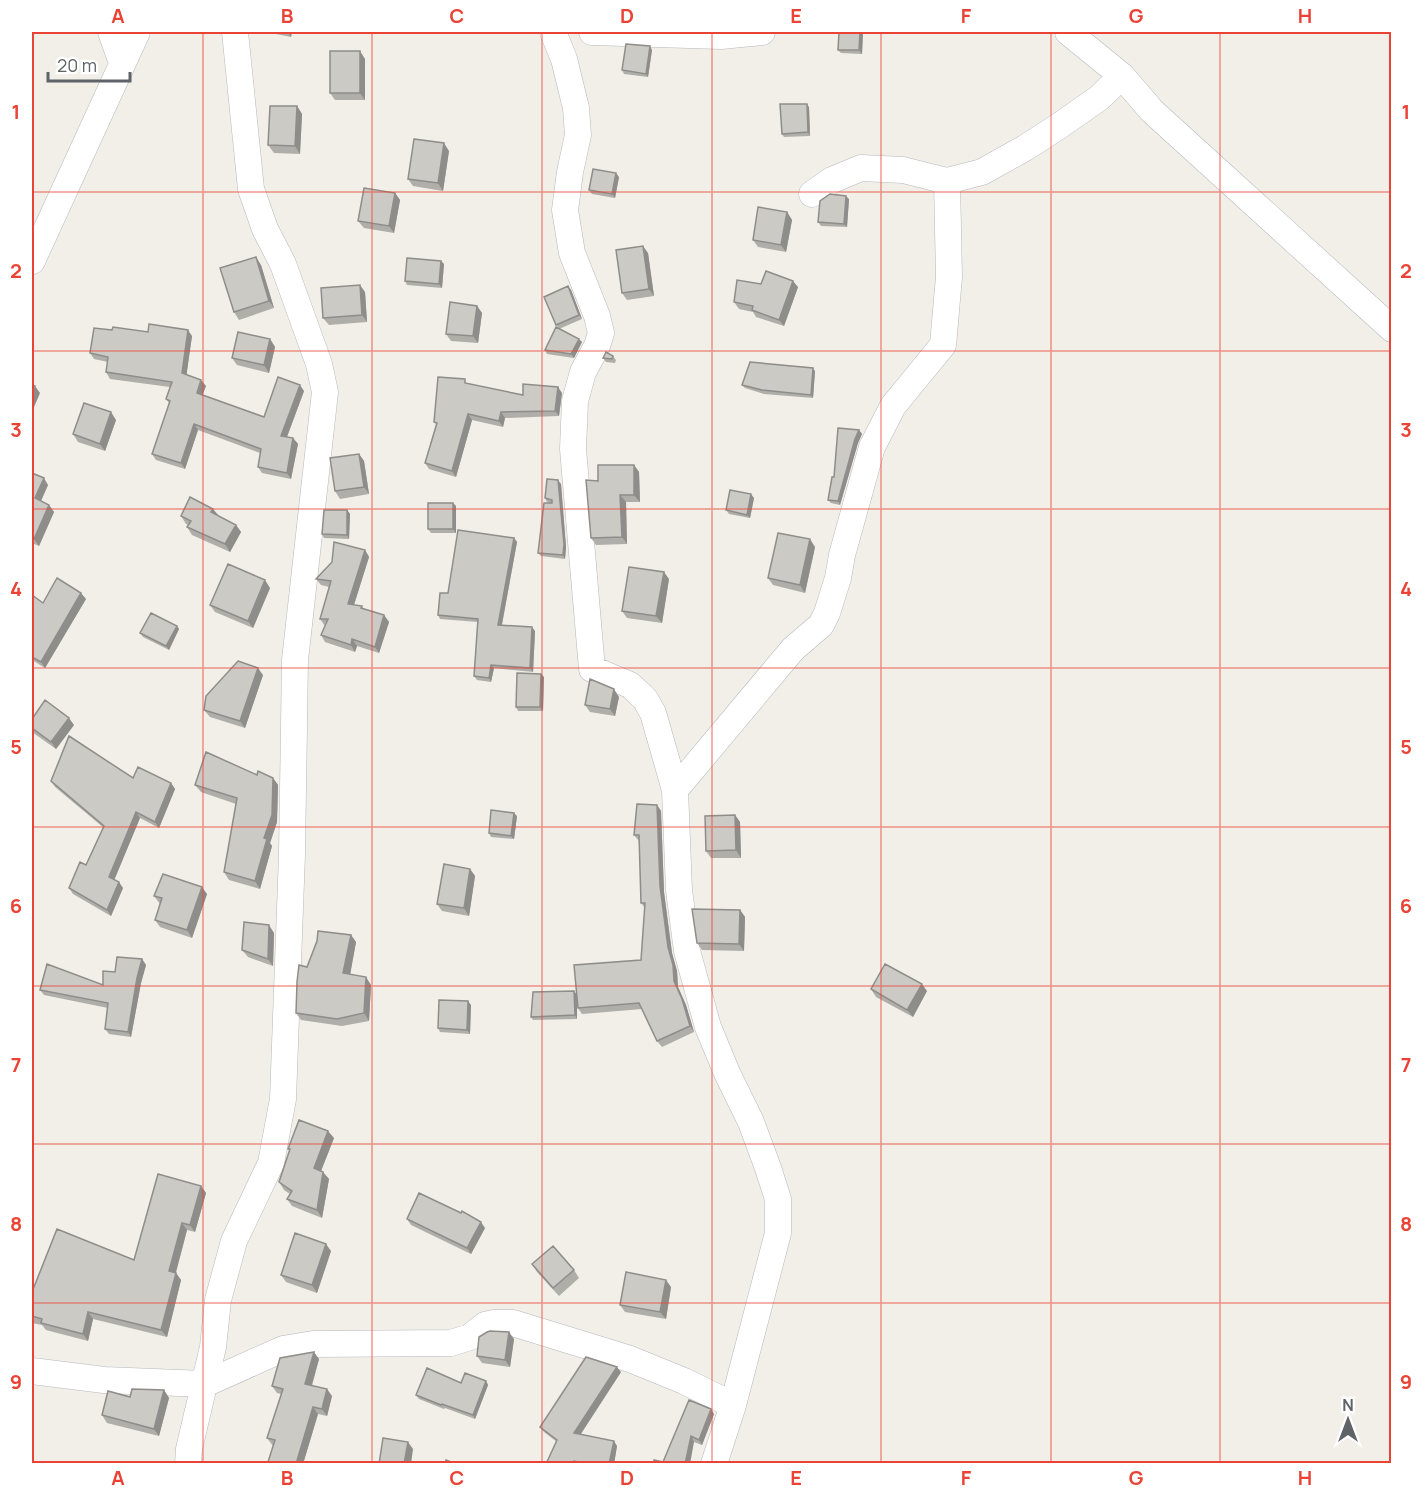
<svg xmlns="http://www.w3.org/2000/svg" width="1423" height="1495" viewBox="0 0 1423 1495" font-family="Manrope,sans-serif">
<rect width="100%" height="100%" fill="#f1efe8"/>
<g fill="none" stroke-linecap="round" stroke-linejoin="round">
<g stroke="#b5b8bc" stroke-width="27">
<path id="minor" d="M111 32 122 63
M553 32 564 59 576 108 578 135 570 172 565 210 572 253 597 316 601 333 597 346 583 372 575 401 573 449 592 669 630 685 645 699 653 713 675 790 679 890 687 951 708 1027 727 1073 751 1122 768 1168 778 1199V1233L733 1405
M592 32 721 36 762 32
M1068 32 1122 76 1152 111 1392 329
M812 194 832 180 861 168 903 170 947 181 982 172 1025 148 1059 126 1099 98 1122 76
M32 261 137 32
M675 790 793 649 821 625 827 613 838 578 842 555 872 447 893 406 943 345 949 277 947 181
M32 1371 104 1380 205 1384 283 1349 313 1344 451 1343 470 1337 485 1325 494 1323H513L630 1359 684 1381 733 1405 714 1464
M188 1464 189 1449 213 1347 218 1300 234 1241 271 1163 283 1099 292 854 295 660 325 392 319 364 283 264 265 229 251 189 235 32"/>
</g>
<use href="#minor" stroke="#fff" stroke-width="26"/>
</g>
<path fill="#afaea9" d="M266 32H292L291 37Z
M863 32 862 54 841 53 838 50Z
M652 50 648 77 624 74 622 70Z
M365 59V100H335L330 93Z
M297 106 302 114 300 154 274 153 268 145Z
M809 107 810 136 784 137 782 134Z
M449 151 443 191 413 186 408 179Z
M619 177 615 198 592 194 589 190Z
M395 193 400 200 394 233 364 228 358 221Z
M849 199 847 227 821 226 818 222Z
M787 212 792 220 786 252 758 247 753 240Z
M648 253 654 296 627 300 622 293Z
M441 261 444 264 442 288 407 285 405 281Z
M261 265 274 308 239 320 234 312Z
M761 284 798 287 784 326 756 317 753 312 739 309 734 302Z
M568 286 571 290 582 319 559 329 582 342 574 358 547 354 545 350 559 328 556 325Z
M365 292 367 322 329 325 323 318Z
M477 306 482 313 478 343 451 341 446 334Z
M112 330 192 336 186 375 206 386 202 395 264 417 304 391 287 437 293 438 298 444 291 479 262 473 258 467 260 453 198 430 185 469 156 460 152 454 169 403 166 399 170 387 110 379 106 372 108 362 94 359 90 353Z
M270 339 275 347 269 373 237 365 232 358Z
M613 356 616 360 615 363 606 362 603 358Z
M815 371 813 398 764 394 745 388 742 385Z
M468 384 523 395 562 393 559 416 505 418 503 427 472 420 456 477 429 469 425 463 436 424 434 422Z
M116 420 105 451 78 442 73 434Z
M859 430 862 434 858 443 840 505 831 503 828 500 834 477Z
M359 454 364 461 369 494 340 499 335 491Z
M634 465 639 472 640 502H626L627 544 596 545 591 538 598 481Z
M32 473 48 485 41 501 49 505 54 512 39 546 32 543Z
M561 484 566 547 565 559 541 556 538 553 551 503 547 502 545 498Z
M754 498 750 518 729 514 726 510Z
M453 503 456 506V533H431L428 529Z
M347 510 350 514 349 539 324 538 322 534Z
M181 516H219L236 525 241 532 230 552 192 535 187 527 189 525 186 524Z
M514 538 517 542 502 625 535 631 533 672 494 668 491 682 477 680 474 676 478 622 440 619 438 615 448 593Z
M815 547 805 593 773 585 768 578Z
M365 550 369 557 354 605 362 606 364 609 384 615 389 622 379 653 357 646 355 652 325 642 321 635 325 626 320 619 329 587 321 585 316 579Z
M669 579 662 623 627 618 622 611Z
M270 588 253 628 215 612 210 605Z
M32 595 43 603 86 599 45 668 32 660Z
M177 626 179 629 169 650 143 637 140 633Z
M541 674 544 677 543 711H518L516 707Z
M263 675 245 728 210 717 204 710Z
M619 697 615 716 590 712 585 705Z
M32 719 74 725 56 749 32 732Z
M257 775 273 778 278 785 277 822 270 843 272 846 260 889 229 880 224 872 236 804 201 792 195 785Z
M133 778 171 783 175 789 159 828 140 818 114 880 123 888 111 916 73 894 69 888 86 865 104 828 55 787 51 781Z
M657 805 661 811 664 892 672 953 677 971 678 987 686 1005 694 1032 662 1047 657 1041 642 1009 582 1014 578 1008 577 1001V1019L533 1020 531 1017 574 991 576 994 641 960 645 908 641 903 639 841 634 835Z
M735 815 740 822 741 858H711L706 851Z
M517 816 514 839 491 837 489 833Z
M470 869 475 876 469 916 442 911 437 904Z
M207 894 192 938 160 927 155 920 160 904 154 896Z
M740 910 745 917 744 951 702 950 697 943Z
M274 933 273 966 248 957 242 950Z
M351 935 356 942 350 974 371 985 369 1021 342 1026 301 1020 296 1013 307 967Z
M142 959 146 965 141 983 131 1037 109 1034 105 1029 108 1008 44 995 40 990 103 985 115 972Z
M871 989 927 991 913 1017 876 997Z
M471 1005 470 1034 440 1032 438 1028Z
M334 1138 321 1171 329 1179 322 1218 292 1206 287 1199 290 1194 284 1190 279 1182 290 1151 288 1149Z
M201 1186 206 1193 195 1232 187 1230 176 1273 181 1280 167 1337 93 1319 88 1341 46 1330 42 1325 32 1323V1292L134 1260Z
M407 1219 485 1228 471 1254 411 1225Z
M331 1251 317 1293 286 1282 281 1275Z
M532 1264 574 1270 579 1278 559 1296 537 1272Z
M671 1287 666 1319 625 1312 620 1305Z
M514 1339 510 1367 482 1363 477 1356Z
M319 1359 312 1386 332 1396 327 1416 318 1414 303 1464H269L268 1462 273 1446 267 1438 281 1394 277 1393 272 1386Z
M621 1372 581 1434 617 1446 614 1464H546L557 1442 544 1432 540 1427Z
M486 1381 488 1385 475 1419 445 1408 444 1409 419 1399 416 1395 461 1383Z
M164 1390 169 1398 159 1436 107 1423 102 1415Z
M714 1414 702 1445 694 1442 663 1462Z"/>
<path fill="#8f8d8a" d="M288 32H292L291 37Z
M860 32H863L862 54 859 50Z
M650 46 652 50 648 77 646 74Z
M360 51 365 59V100L360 93Z
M807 104 809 107 810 136 808 132Z
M297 106 302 114 300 154 295 146Z
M444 143 449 151 443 191 438 183Z
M616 173 619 177 615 198 612 194Z
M395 193 400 200 394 233 389 226Z
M846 196 849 199 847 227 844 224Z
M787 212 792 220 786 252 781 245Z
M643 246 648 253 654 296 649 289Z
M256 257 261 265 274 308 269 301Z
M441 261 444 264 442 288 439 284Z
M793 281 798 287 784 326 779 320Z
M360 285 365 292 367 322 362 315Z
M568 286 571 290 582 319 579 315Z
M477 306 482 313 478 343 473 336Z
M188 330 192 336 186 379 182 373Z
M270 339 275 347 269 373 264 365Z
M579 339 582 342 574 358 571 354Z
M813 368 815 371 813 398 811 395Z
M201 380 206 386 201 399 197 393Z
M300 385 304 391 285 442 281 436Z
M35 386 40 393 32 412V394Z
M558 387 562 393 559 416 555 411Z
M111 412 116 420 105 451 100 444Z
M501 412 505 418 503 427 499 421Z
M468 414 472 420 456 477 452 471Z
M194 424 198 430 185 469 181 463Z
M859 430 862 434 858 443 840 505 838 501 855 439Z
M293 438 298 444 291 479 287 473Z
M359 454 364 461 369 494 364 487Z
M634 465 639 472 640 502 634 495Z
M44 478 48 485 39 505 35 498Z
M558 480 561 484 566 547 565 559 563 555Z
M751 494 754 498 750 518 747 515Z
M620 495 626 502 627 544 622 537Z
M453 503 456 506V533L453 529Z
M49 505 54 512 39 546 34 539Z
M213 509 219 516 211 512Z
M347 510 350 514 349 539 347 535Z
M236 525 241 532 230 552 225 544Z
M514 538 517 542 501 629 498 625Z
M810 539 815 547 805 593 800 585Z
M365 550 369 557 352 611 348 604Z
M664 572 669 579 662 623 656 616Z
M265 580 270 588 253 628 248 621Z
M81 593 86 599 45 668 41 662Z
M384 615 389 622 379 653 375 647Z
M177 626 179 629 169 650 166 646Z
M532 627 535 631 533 672 530 668Z
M352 639 357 646 355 652 351 645Z
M491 665 494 668 491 682 489 678Z
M258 668 263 675 245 728 240 721Z
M541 674 544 677 543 711 540 707Z
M614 689 619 697 615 716 610 709Z
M69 718 74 725 56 749 51 742Z
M273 778 278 785 277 822 270 843 272 846 260 889 255 881 264 838Z
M171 783 175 789 159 828 155 822Z
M657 805 661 811 664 892 672 953 677 971 678 987 686 1005 694 1032 690 1026 674 981 668 947 660 886Z
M136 812 140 818 113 883 109 877Z
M514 813 517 816 514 839 511 836Z
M735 815 740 822 741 858 736 850Z
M470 869 475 876 469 916 464 908Z
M119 882 123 888 111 916 107 910Z
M202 887 207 894 192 938 187 930Z
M740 910 745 917 744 951 739 944Z
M269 925 274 933 273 966 268 959Z
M351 935 356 942 349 981 343 973Z
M142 959 146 965 141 983 131 1037 128 1032 137 978Z
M366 977 371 985 369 1021 364 1013Z
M922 984 927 991 913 1017 907 1010Z
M574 991 577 995V1019L575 1015Z
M468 1001 471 1005 470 1034 467 1030Z
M328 1131 334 1138 319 1176 314 1168Z
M323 1172 329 1179 322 1218 317 1210Z
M201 1186 206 1193 195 1232 190 1225Z
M481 1222 485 1228 471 1254 467 1248Z
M182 1223 187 1230 174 1279 169 1271Z
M326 1244 331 1251 317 1293 312 1285Z
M176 1273 181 1280 167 1337 161 1330Z
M666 1280 671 1287 666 1319 660 1312Z
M88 1312 93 1319 88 1341 83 1334Z
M509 1332 514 1339 510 1367 505 1360Z
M314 1352 319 1359 310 1391 305 1384Z
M617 1367 621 1372 578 1438 574 1433Z
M486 1381 488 1385 475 1419 473 1415Z
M327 1389 332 1396 327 1416 322 1409Z
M164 1390 169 1398 159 1436 154 1429Z
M313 1407 318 1414 303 1464H296Z
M711 1409 714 1414 702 1445 699 1440Z
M691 1436 694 1442 690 1464H685Z
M614 1441 617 1446 614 1464H609Z
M408 1442 413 1449 411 1464H404Z"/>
<path fill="#cccac5" stroke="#8f8d8a" stroke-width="1.5" d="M839 32H860L859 50H838Z
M626 44 650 46 646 74 622 70Z
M330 51H360V93H330Z
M780 104H807L808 132 782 134Z
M270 106H297L295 146 268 145Z
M414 139 444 143 438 183 408 179Z
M593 169 616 173 612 194 589 190Z
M364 188 395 193 389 226 358 221Z
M830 194 846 196 844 224 818 222 820 201Z
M758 207 787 212 781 245 753 240Z
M643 246 649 289 622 293 616 250Z
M256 257 269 301 234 312 220 268Z
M407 258 441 261 439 284 405 281Z
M766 271 793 281 779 320 752 310 753 306 734 302 737 280 761 284Z
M360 285 362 315 323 318 321 288Z
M568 286 579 315 556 325 544 297Z
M450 302 477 306 473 336 446 334Z
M149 324 188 330 182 373 201 380 197 393 264 417 278 377 300 385 281 436 293 438 287 473 258 467 261 449 194 424 181 463 152 454 170 401 166 399 172 382 106 372 108 357 90 353 94 328 112 330 113 327 148 332Z
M556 327 579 339 571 354 545 350Z
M238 332 270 339 264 365 232 358Z
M606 352 613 356 612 359 603 358Z
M750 362 813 368 811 395 762 390 742 385Z
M438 377 465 379V383L523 395V384L558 387 555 411 501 412 499 421 468 414 452 471 425 463 437 423 434 422Z
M32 385 35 386 32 394Z
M84 403 111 412 100 444 73 434Z
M838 428 859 430 855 439 838 501 828 500 832 477H834Z
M359 454 364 487 335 491 330 458Z
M598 465H634V495H620L622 537 591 538 586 480 598 481Z
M32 473 44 478 35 498 49 505 34 539 32 538Z
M547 479 558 480 564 544 563 555 538 553 544 503H552V500L545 498Z
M730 490 751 494 747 515 726 510Z
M190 497 213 509 211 512 236 525 225 544 187 527 191 521 181 516Z
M428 503H453V529H428Z
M324 510H347V535L322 534Z
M458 530 514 538 498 625 532 627 530 668 491 665 489 678 474 676 478 619 438 615 440 593H448Z
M778 533 810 539 800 585 768 578Z
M334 542 365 550 348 604 362 606 361 608 384 615 375 647 352 639 351 645 321 635 328 619H320L331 581 316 579 332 562Z
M228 564 265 580 248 621 210 605Z
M629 567 664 572 656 616 622 611Z
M57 578 81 593 41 662 32 657V595L43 603Z
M151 613 177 626 166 646 140 633Z
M238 661 258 668 240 721 204 710 206 696Z
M517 673 541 674 540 707H516Z
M590 679 614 689 610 709 585 705Z
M45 700 69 718 51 742 32 728V719Z
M69 736 133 778 138 767 171 783 155 822 136 812 109 877 119 882 107 910 69 888 80 862 86 865 104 826 51 781Z
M206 752 257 775 258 771 273 778 272 815 264 838 267 839 255 881 224 872 237 798 195 785Z
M637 804 657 805 660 886 668 947 673 965 674 981 682 999 690 1026 657 1041 639 1003 578 1008 574 965 641 960 645 903H641L639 835H634Z
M491 810 514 813 511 836 489 833Z
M735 815 736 850 706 851 705 816Z
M444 864 470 869 464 908 437 904Z
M163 874 202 887 187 930 155 920 162 898 154 896Z
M692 909 740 910 739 944 697 943Z
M244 922 269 925 268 959 242 950Z
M318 931 351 935 343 973 366 977 364 1013 337 1019 296 1013 297 982 299 965 307 967 317 941Z
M117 957 142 959 137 978 128 1032 105 1029 108 1003 40 990 47 964 103 985V971L115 972Z
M885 964 922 984 907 1010 871 989Z
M574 991 575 1015 531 1017 533 992Z
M439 1000 468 1001 467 1030 438 1028Z
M299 1120 328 1131 314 1168 323 1172 317 1210 287 1199 292 1191 279 1182 290 1149H288Z
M158 1174 201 1186 190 1225 182 1223 169 1271 176 1273 161 1330 88 1312 83 1334 41 1323 42 1319 32 1316V1292L57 1229 134 1260Z
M419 1193 461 1213 462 1211 481 1222 467 1248 407 1219Z
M295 1233 326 1244 312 1285 281 1275Z
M553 1246 574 1270 553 1288 532 1264Z
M626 1272 666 1280 660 1312 620 1305Z
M490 1331 509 1332 505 1360 477 1356 479 1337 487 1332Z
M314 1352 305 1384 327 1389 322 1409 313 1407 296 1464H273L268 1462 275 1440 267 1438 283 1389 272 1386 280 1358Z
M586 1357 617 1367 574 1433 614 1441 609 1464H588L574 1461 573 1464H546L557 1440 540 1427Z
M427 1368 461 1383 465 1373 486 1381 473 1415 442 1404 441 1405 416 1395Z
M132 1389 164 1390 154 1429 102 1415 108 1391 130 1397Z
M689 1400 711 1409 699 1440 691 1436 685 1464H654V1460L663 1462Z
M383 1438 408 1442 404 1464H379Z
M446 1460 456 1464H445Z"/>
<path fill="none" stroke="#ea4335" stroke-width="1.5" stroke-opacity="0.55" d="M203 32V1464M372 32V1464M542 32V1464M712 32V1464M881 32V1464M1051 32V1464M1220 32V1464M32 192H1392M32 351H1392M32 509H1392M32 668H1392M32 827H1392M32 986H1392M32 1144H1392M32 1303H1392"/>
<rect width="1423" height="1495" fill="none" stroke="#ffffff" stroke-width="66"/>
<g transform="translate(1348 1420)" stroke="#ffffff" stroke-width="4.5" paint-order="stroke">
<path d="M0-4.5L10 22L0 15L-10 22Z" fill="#5f6368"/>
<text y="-9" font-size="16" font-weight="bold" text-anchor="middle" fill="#5f6368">N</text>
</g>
<path d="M48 72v9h82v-9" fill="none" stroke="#5f6368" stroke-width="3"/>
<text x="57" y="72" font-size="18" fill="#5f6368" stroke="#ffffff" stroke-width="4.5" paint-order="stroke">20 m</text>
<rect x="33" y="33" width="1357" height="1429" fill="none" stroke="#ea4335" stroke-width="2"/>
<g font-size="20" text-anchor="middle" font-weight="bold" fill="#ea4335">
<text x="118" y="23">A</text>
<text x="287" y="23">B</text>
<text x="457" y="23">C</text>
<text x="627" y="23">D</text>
<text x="796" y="23">E</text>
<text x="966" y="23">F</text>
<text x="1136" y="23">G</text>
<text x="1305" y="23">H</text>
<text x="16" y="119">1</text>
<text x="1406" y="119">1</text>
<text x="16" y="278">2</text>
<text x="1406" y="278">2</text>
<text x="16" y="437">3</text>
<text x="1406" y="437">3</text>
<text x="16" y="596">4</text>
<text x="1406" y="596">4</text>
<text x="16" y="754">5</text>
<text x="1406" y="754">5</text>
<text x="16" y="913">6</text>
<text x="1406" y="913">6</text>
<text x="16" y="1072">7</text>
<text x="1406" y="1072">7</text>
<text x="16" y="1231">8</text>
<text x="1406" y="1231">8</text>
<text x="16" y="1389">9</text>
<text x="1406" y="1389">9</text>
<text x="118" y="1485">A</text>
<text x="287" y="1485">B</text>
<text x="457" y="1485">C</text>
<text x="627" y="1485">D</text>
<text x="796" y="1485">E</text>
<text x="966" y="1485">F</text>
<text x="1136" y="1485">G</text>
<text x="1305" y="1485">H</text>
</g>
</svg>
